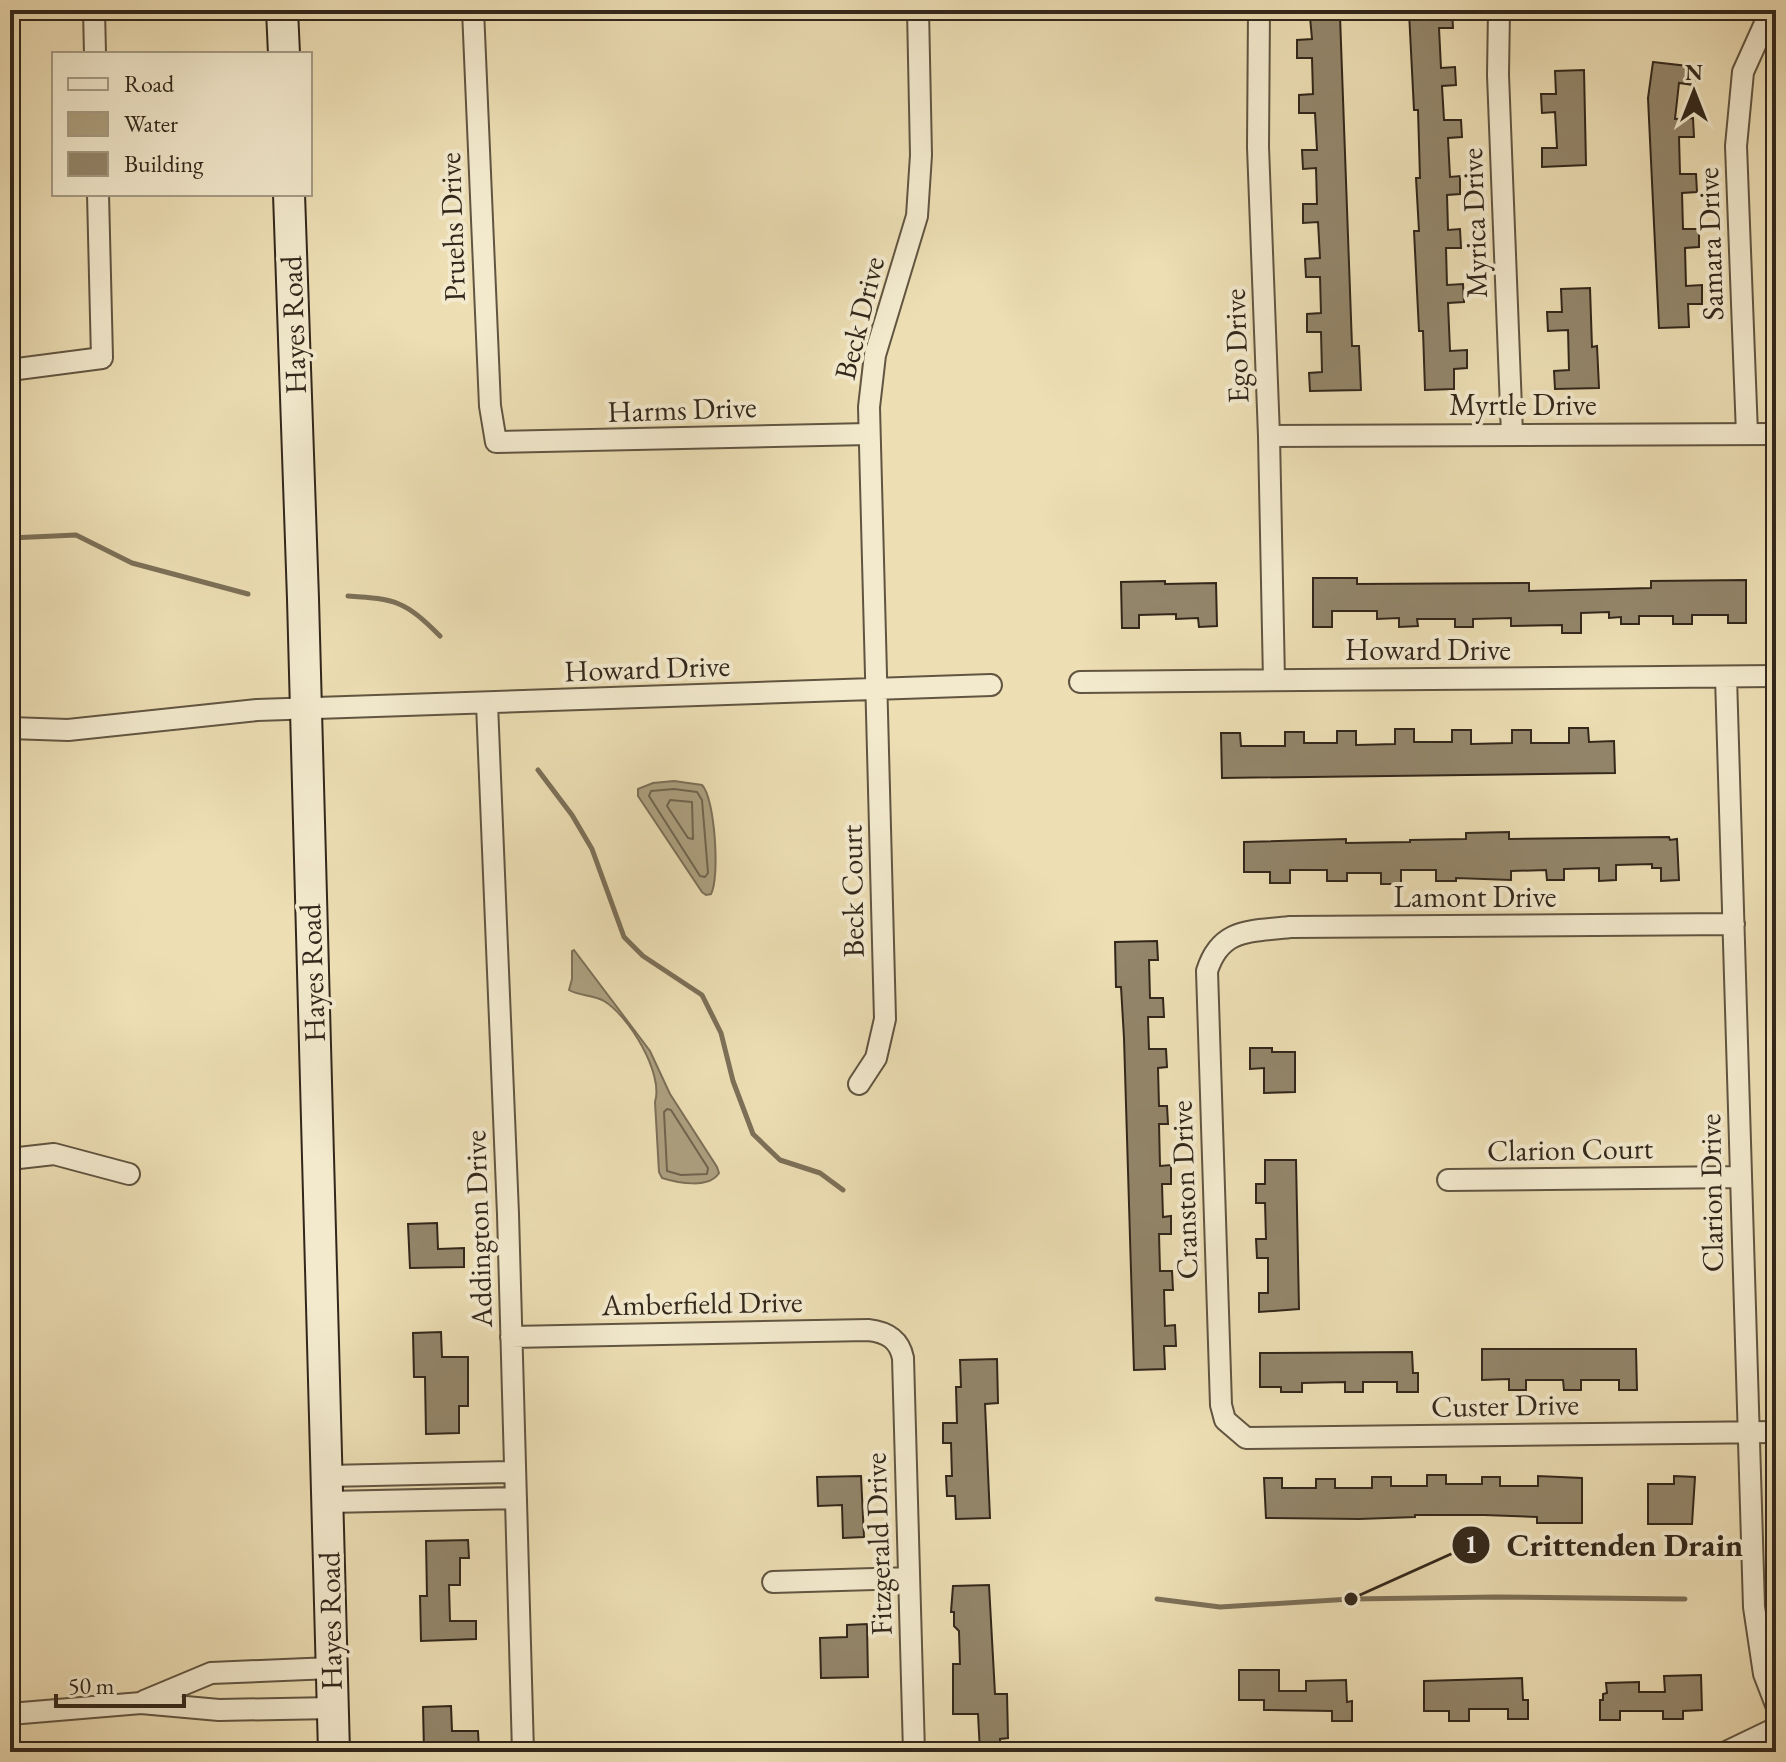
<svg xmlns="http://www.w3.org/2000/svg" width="1786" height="1762" viewBox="0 0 1786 1762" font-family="'EB Garamond',serif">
<rect width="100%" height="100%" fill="#eddeb4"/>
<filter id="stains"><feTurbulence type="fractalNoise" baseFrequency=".0025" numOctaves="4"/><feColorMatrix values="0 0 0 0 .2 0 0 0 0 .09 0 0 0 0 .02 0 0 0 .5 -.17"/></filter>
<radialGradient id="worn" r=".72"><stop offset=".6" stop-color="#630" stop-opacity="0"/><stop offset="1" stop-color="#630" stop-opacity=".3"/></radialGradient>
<path fill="#ada080" stroke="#7c7058" stroke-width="2" d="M674 781 702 785C715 798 720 878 711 894L706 895 702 892 638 796V789L653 783Z
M574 950 650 1051 670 1094 717 1167 719 1173C709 1189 678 1183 662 1178L659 1172 655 1102C664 1074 629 1016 604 1001 594 995 579 996 569 990L572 979V951Z"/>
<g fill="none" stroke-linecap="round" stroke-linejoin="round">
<path stroke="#70644e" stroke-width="2" d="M674 789 697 792 702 800 708 873 705 877 700 876 649 796 651 791Z
M670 800 692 802 693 839 688 838 667 806Z
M667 1109 671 1110 708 1168 707 1174 681 1175 667 1171 664 1112Z"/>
<path stroke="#7c7058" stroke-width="5" d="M10 538 76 535 132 563 248 594
M348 596C396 599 405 601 440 636
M538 770 572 815 592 849 624 937 643 956 702 995 721 1033 733 1081 753 1134 780 1160 820 1173 843 1190
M1157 1599 1220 1607 1351 1599 1496 1597 1685 1599"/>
</g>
<path fill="#93866b" stroke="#32271b" stroke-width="2" d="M1452 10 1453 28H1439L1441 68 1455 67 1456 85 1442 86 1444 120H1461L1462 137 1448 138 1450 177 1460 176V194L1447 195 1448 230 1460 229 1461 248H1446L1447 285 1463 284 1464 302 1448 303 1450 351 1467 350V368L1454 369V389L1425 390 1423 331H1419L1414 231H1419L1416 178H1420L1418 110H1414L1409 12Z
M1340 16 1352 346H1359L1361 390 1310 391 1309 373 1322 372 1321 332H1307V314L1321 313 1320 277H1306L1305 259 1320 258 1318 222 1303 223V204H1317L1316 168 1303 169 1302 150H1317L1315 113H1299V95L1313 94 1312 58H1297V40L1312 39 1310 17Z
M1653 62 1696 67 1694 85 1679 83 1675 119 1693 118 1694 137H1679L1680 174H1696L1697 192 1682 193 1683 229H1699V247L1685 248 1686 286 1702 285V304H1688L1689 327 1659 328 1648 98Z
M1584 70 1586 165 1542 167V148H1557L1555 112 1542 113 1541 94H1556L1555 71Z
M1590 288 1592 347 1597 346 1599 388 1555 389 1554 371 1569 370 1568 330 1548 331 1547 312H1562L1561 289Z
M1313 578H1357V584L1529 583V591L1651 588V581L1746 580V623H1728V615H1692V624H1673V616H1639V624H1621V617L1609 618V612L1581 613V633H1562V625L1511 626V618L1473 619V627H1455V619H1417L1418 626 1399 627V618L1377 619V611H1332V627H1313Z
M1165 581V584L1216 583 1217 626 1199 627 1198 618 1176 619V614L1139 615V628H1122L1121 582Z
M1569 728H1588L1589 742 1614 741 1615 773 1222 778 1221 733H1240L1241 746H1285V732H1304V743H1337V731H1356V745L1395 744V729H1414V742H1452V730H1471V744L1512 743V730H1531V743H1569Z
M1509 832V839L1669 837 1670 840 1677 839 1679 880 1661 881V868H1652V864L1616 865V880L1599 881V868L1564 869V880H1547L1546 870 1511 871V880L1456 878V881H1436V870H1401V884H1381V873H1347V881H1327V870H1290V883H1270V872H1244V842L1346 839V843L1410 842V840L1466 839V833Z
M1157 941 1158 960H1149L1150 998H1163L1164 1017H1148L1149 1049H1166L1167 1067 1158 1068 1159 1106H1167L1168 1124H1159L1160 1166 1171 1165V1184H1162L1163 1217 1171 1216V1234H1159L1160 1271H1172L1173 1290H1164L1165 1326 1175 1325 1176 1346H1164L1165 1369 1134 1370 1124 1038 1121 987H1116L1115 942Z
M1250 1048H1272V1052H1295V1092L1264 1093V1068L1250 1069Z
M1265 1160H1296L1299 1309 1259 1312V1293H1268V1258H1257L1256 1239H1266L1265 1203H1256V1184H1265Z
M437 1223 438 1249 464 1248V1267L410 1268 408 1224Z
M441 1332 442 1357H468V1406H459V1433L426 1434 425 1377H414L413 1333Z
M1482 1349H1636L1637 1390H1619V1380H1581V1390H1564L1563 1380H1526V1390H1509V1379L1482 1380Z
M1412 1352 1413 1373H1418V1392H1397V1382H1363V1392H1345V1382L1302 1383V1392H1281V1387H1260V1353Z
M997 1359 998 1403 985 1404 990 1518 956 1519 955 1496H947L946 1476H952L951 1443H943V1423H957L956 1387H961L960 1360Z
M1427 1475H1446V1484H1482V1477H1500V1486H1538V1476L1582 1478V1523H1537V1517L1484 1515H1415V1517L1359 1519 1266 1518 1264 1478H1282V1488H1316V1479H1335V1488H1372V1477H1391V1486H1427Z
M861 1476 864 1537 843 1538 842 1505 818 1506 817 1477Z
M1674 1476 1695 1477 1692 1524H1648V1484H1674Z
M468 1540 469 1558H460V1585H449L450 1621H476V1639L421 1641 420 1596H427L426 1541Z
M989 1585 995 1694H1007L1008 1738 1000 1739V1752H980L978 1714H953V1664H960L959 1631 954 1626V1612H951L953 1586Z
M867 1624 868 1677 821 1678 820 1638 847 1637V1625Z
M1239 1670H1279V1691H1306V1681L1346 1680 1347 1702 1352 1701V1721H1332V1711L1264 1710V1700H1239Z
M1701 1675 1702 1710 1683 1711V1719H1663V1711H1620V1720H1600V1700H1603V1694L1607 1693 1606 1683 1639 1682V1692H1665L1664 1676Z
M1522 1678 1523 1700H1528V1719H1508V1709H1469V1721H1449V1711H1424V1681Z
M451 1706 452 1731H478L479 1750 424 1751 423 1707Z"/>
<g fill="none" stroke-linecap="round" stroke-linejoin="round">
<g stroke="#615541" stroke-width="24">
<path id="street" d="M94 10 95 54
M473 10 490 406 496 442 869 434
M1259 10 1258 147 1269 436 1274 680
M1499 10 1498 75 1512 434
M10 370 102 358 98 194
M1747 434 1736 146 1743 72 1771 10
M1269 436 1776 434
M1726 677 1754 1607 1764 1674 1776 1705
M1080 682 1776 676
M487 704 508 1214 523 1752
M10 728 68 730 257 710 991 685
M1734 924 1290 927C1251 932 1221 927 1207 971L1221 1405 1225 1420 1246 1438 1776 1432
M859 1084 876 1058 885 1019 869 407 875 355 917 216 921 155 918 10
M10 1159 54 1154 129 1174
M1448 1180 1741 1177
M511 1337 868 1330C887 1332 899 1339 903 1358L914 1752
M327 1476 515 1472
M328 1502 516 1498
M773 1582 908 1578
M144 1701 211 1673 331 1668
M10 1714 141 1703 219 1710 333 1708
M1726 1752 1776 1728"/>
</g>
<g stroke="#32271b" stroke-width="34">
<path id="secondary" d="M282 10 284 54
M289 194 303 599 334 1752"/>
</g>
<use href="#street" stroke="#f3eace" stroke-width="20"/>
<use href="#secondary" stroke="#f3eace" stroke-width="30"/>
</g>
<g text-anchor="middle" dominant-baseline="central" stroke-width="8" stroke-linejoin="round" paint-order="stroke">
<g font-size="30" fill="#32271b" stroke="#f3eace">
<text transform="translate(1474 223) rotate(-92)">Myrica Drive</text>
<text transform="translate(452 227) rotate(-92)">Pruehs Drive</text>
<text transform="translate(1710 244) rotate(-92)">Samara Drive</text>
<text transform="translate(859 318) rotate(-76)">Beck Drive</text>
<text transform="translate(293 325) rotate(-92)">Hayes Road</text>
<text transform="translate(1236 346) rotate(-92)">Ego Drive</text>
<text x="1523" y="404">Myrtle Drive</text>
<text transform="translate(682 409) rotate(-2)">Harms Drive</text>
<text x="1428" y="649">Howard Drive</text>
<text transform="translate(647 668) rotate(-2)">Howard Drive</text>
<text transform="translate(852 891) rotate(-91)">Beck Court</text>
<text x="1475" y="896">Lamont Drive</text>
<text transform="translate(312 973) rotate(-92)">Hayes Road</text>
<text transform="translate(1570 1149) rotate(-1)">Clarion Court</text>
<text transform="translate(1184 1190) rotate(-92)">Cranston Drive</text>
<text transform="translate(1711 1193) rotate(-91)">Clarion Drive</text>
<text transform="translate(478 1229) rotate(-92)">Addington Drive</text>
<text transform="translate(702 1303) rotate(-1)">Amberfield Drive</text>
<text transform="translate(1505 1405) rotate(-1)">Custer Drive</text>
<text transform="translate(878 1544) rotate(-92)">Fitzgerald Drive</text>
<text transform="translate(330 1621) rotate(-91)">Hayes Road</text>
</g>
</g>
<path fill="none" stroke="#32271b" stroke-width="3" d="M1351 1599L1471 1545"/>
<g fill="#32271b" stroke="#f3eace" stroke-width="3">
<circle cx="1351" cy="1599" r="8"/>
<circle cx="1471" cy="1545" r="20"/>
</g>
<g font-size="24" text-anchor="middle" font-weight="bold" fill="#fff">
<text x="1471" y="1553">1</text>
</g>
<g font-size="32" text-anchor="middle" font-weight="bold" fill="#32271b" stroke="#f3eace" stroke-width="8" stroke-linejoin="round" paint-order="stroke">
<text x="1625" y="1556">Crittenden Drain</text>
</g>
<rect width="1786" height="1762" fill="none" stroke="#eddeb4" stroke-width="40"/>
<rect x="12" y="12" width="1762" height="1738" fill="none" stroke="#32271b" stroke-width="4"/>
<rect x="20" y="20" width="1746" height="1722" fill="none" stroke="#32271b" stroke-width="2"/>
<rect x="52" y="52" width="260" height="144" fill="#f3eace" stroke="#a69c86" stroke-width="2"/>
<rect x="68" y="78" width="40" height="12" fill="#f3eace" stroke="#a69c86" stroke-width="2"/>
<text x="124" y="92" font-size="24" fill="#32271b">Road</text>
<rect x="68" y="112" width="40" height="24" fill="#ada080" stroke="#a69c86" stroke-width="2"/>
<text x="124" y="132" font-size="24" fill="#32271b">Water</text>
<rect x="68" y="152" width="40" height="24" fill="#93866b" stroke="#a69c86" stroke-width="2"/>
<text x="124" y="172" font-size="24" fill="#32271b">Building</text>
<g transform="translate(1694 92)" stroke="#f3eace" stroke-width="6" paint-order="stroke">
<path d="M0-6L14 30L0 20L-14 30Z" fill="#32271b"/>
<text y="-12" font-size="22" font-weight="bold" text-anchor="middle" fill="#32271b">N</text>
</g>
<path d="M56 1694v12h128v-12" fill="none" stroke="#32271b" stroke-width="4"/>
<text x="68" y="1694" font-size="24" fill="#32271b" stroke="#f3eace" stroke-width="6" paint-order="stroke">50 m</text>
<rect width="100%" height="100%" filter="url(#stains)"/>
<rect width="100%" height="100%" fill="url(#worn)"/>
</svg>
